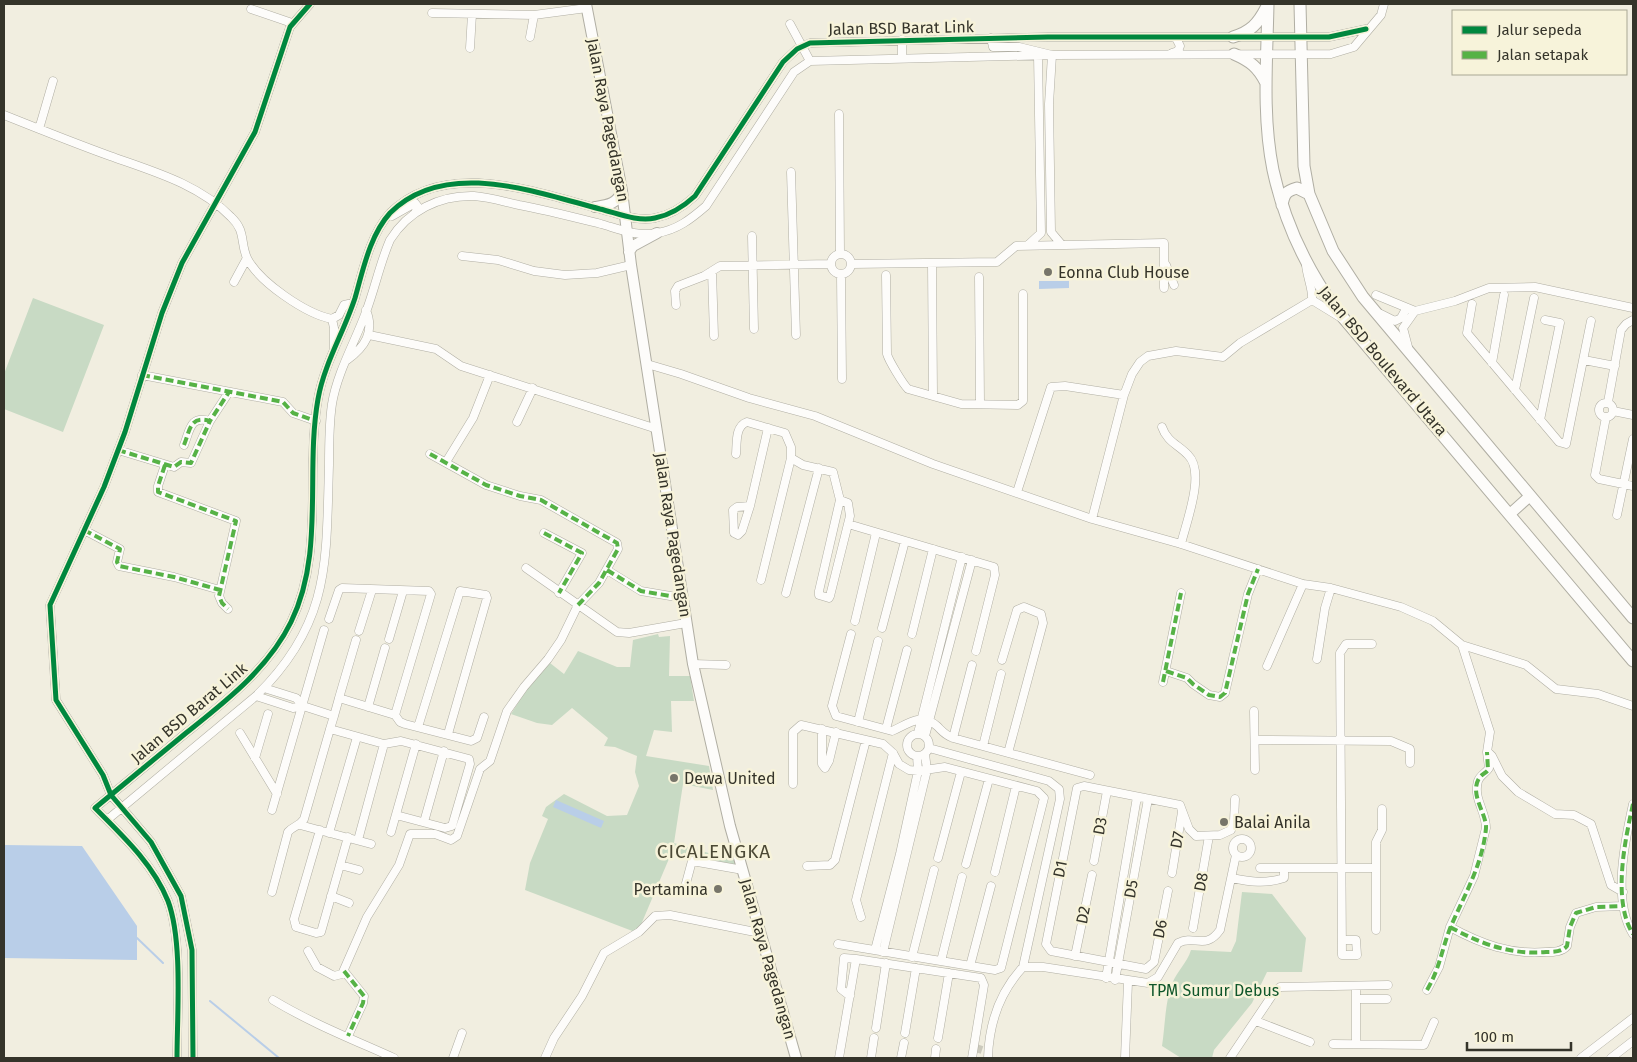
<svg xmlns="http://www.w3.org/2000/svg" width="1637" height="1062" viewBox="0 0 1637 1062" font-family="'Fira Sans',sans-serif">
<rect width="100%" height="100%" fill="#f1eee0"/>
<path fill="#c8dac4" d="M33 298 104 325 63 432 4 409V374Z
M658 634 659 637 670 636 669 676H690L694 701H671L672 732 654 730 646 756 709 766 713 790 683 784 674 843 719 856 735 857 737 866 671 854 640 927 635 932 525 890 530 863 548 819 542 816 546 807 564 794 607 816 627 815 639 786 635 772 637 756 615 747 604 746 608 738 572 708 552 725 537 723 511 714 528 687 550 663 564 674 578 651 617 667H630L633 640Z
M1242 892 1272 894 1306 938 1302 972H1267L1252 1003 1214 1050 1212 1058H1181L1162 1046C1165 1027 1165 1002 1172 984 1177 971 1187 963 1191 950L1231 952 1236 941Z"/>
<path fill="#b9cee8" d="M1039 281H1069V288L1039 289Z
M556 800 604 821 601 828 553 807Z
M4 845 82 846 137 926V960L4 958Z"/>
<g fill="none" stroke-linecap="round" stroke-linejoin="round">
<path stroke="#b9cee8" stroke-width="2" d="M137 938 163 963
M210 1001 279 1058"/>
<path stroke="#cbc9bc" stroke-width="8" stroke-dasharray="8 4" stroke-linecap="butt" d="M976 1048 982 1050"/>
<g stroke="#b0aea3" stroke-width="9">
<path id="minor" d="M251 9 292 23
M432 13 534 15 587 8
M790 24 810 61
M530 37 534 15
M1171 37 1176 38 1180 46 1178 51 1172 53
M991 38 993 47H1019L1052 55 1049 104 1051 232 1062 245
M902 40V58
M470 48 472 14
M839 114 840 254
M4 115C39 129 74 143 110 156 152 171 199 184 231 217 246 231 240 242 247 258 259 282 306 314 332 319
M39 129 53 81
M791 172 796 335
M392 216 415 203 418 207 416 211
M752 236 754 329
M1028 245 1041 233 1038 55
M831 264a10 10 0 1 1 20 0a10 10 0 1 1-20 0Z
M462 256 498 260 534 271 565 275 597 273 631 265
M932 263 933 396
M852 264 997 262 1016 246 1164 243V288
M1166 265 1174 285
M1306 265C1307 277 1313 289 1312 300L1343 319
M712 271 714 336
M841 275 842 379
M886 275 887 354C889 361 903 384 908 389L961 404 1018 405 1023 401V294
M979 277 980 404
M234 282 247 258
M1376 295 1415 311 1455 301 1489 288 1535 287 1633 308
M1472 304 1467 333 1559 442 1566 444 1591 321
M676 305 675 291 678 286 704 276 720 266 831 264
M1381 314 1395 321 1401 318 1406 309
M369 335 436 349 461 366 657 429
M1408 347 1403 328 1415 311
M334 348V328L332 319 339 315 344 305 353 303
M347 360C365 347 375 332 366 310
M1584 360 1615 366
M1492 363 1504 295
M647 364 681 374 749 398 815 416 933 464 1092 519 1181 544 1303 584 1331 588 1401 607 1433 621 1462 645 1526 665 1556 689 1598 694 1633 706
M142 375 283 402 293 413 316 421
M1515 390 1534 298
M1608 402 1621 330 1626 324 1633 320
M1599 410a7 7 0 1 1 14 0a7 7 0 1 1-14 0Z
M1613 411 1633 415
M1606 417 1595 475 1599 479 1633 486
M1540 420 1560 323 1545 320
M517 422 533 388
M1162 427C1167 442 1179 445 1188 455 1206 472 1186 523 1181 544
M184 445C190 430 190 415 210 421L229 392
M118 450 174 467 181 462 191 463 210 421
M736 454C737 443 735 426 747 422L785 433 791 447V458L803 465 833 472 840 500 819 591V595L829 598 830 596 850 516 848 503 840 500
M446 462 473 418 490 375
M165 465 158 486V492L236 521 219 596 222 603 228 609
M1017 492 1051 387 1065 386 1124 395
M750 506 768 428
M750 506 742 531 738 535 734 533 733 510 737 507Z
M1617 515 1633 439
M1092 519 1124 395 1132 374 1140 362 1148 356 1176 351 1223 357 1240 343 1312 300
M848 524 994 567 995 575 976 651
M84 530 120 549 117 562 119 566 174 577 220 590
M544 533 582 553 559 593
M526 568 617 632 629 633 686 623
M607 570 641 591 682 598
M761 580 791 458
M786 593 819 468
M329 619 339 590 342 588 429 591 431 594 395 715
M855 621 876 533
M882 628 905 541
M359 631 372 590
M851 634 832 706 836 716 892 731C908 724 921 712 937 726 943 732 945 735 953 738L1090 775
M912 634 933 549
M389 639 403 591
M1317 659 1325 608 1331 588
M1002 660 1017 610 1024 607 1041 614 1043 623 1008 753
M693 664 726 665
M1267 666 1303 584
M1166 671 1187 678 1193 684 1209 695 1220 697 1225 693 1248 594 1258 569
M1163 682 1181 593
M264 688 296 698 303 706
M256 696 293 708 303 706 334 716 339 698 395 715 400 722 405 724 471 741 477 738 484 717
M339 698 356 640
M368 707 385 648
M1254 711 1255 770
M334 716 330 729 384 744 401 741 469 759 470 764 452 826 445 828 396 815
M858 722 878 641
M418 727 460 591 486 595 487 598 448 734
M822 729V764L825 768 829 761 836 732
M886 729 907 650
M240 733 277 794
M918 733 962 557
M907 745a11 11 0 1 1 22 0a11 11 0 1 1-22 0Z
M925 736 972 560
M953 738 972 665
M1255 740 1391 741 1410 749V763
M983 746 1001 674
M929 748 1049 781 1059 789 1060 799 1023 967
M1488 752 1492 756 1502 776 1518 792 1555 814 1574 815 1591 824 1611 885 1623 892
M255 758 268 714
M793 784V732L801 725 883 744 893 753 899 764 909 770 918 771 945 767 1037 791 1044 798 1001 968 995 970 838 944
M1633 804C1625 840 1612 901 1633 934
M272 810 324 630
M107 820 256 696C331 623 326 562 329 465 329 445 329 424 332 404 337 373 355 342 366 312 375 288 380 263 390 240 408 211 439 195 474 196 489 197 505 202 519 205 546 210 573 217 601 224 619 229 637 237 657 233 677 230 691 219 706 206L794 72 810 61 1052 55 1331 54 1354 47 1381 15 1384 4
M424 822 444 751
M300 825 371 844
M320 830 294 919 296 927 316 933 321 932 348 837
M391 832 416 744
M329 833 357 737
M1233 848a9 9 0 1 1 18 0a9 9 0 1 1-18 0Z
M358 840 384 744
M938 858 961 772
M1094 861 1107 791
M966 864 989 779
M340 865 359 870
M807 866 830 865 835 860 866 740
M1260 868H1376
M995 872 1016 786
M1172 873 1182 812
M1232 878C1250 882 1266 884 1284 878V868
M685 887 692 861 743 870
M1168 891 1154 962 1146 969 1051 951 1046 944 1077 788 1084 786 1180 805 1189 829 1196 836 1220 835 1231 830 1234 821 1235 799
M272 892 288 832C293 826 300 826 304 819L330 729
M331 896 349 903
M861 917 856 900 893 753
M1450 927C1481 944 1511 955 1546 952 1554 952 1562 952 1567 946L1570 927 1576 913 1596 907 1623 906
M1193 928 1209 836
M1376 930V842L1382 830V809
M1342 940H1356L1357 955H1342L1340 653 1346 644H1372
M875 950 900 854 918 771 917 756
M308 951 317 967 334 976 342 974 367 917 399 865 410 834H435L451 840 457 836 480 769 490 761 507 711 524 687 548 659 561 640 578 605 599 583 618 549 617 543 541 500 520 496 486 485 430 454
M883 952 927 770 925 754
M1075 956 1092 875
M912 957 934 870
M941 961 962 877
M970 966 991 886
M344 971 364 996 363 1003 348 1036
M1106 978 1137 797
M1115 980 1148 799
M1356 986V1044
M1427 990 1439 967 1450 927 1474 876 1486 828C1486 811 1473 799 1478 781 1480 775 1486 773 1489 768L1487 752 1490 732 1462 645
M850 996 841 989 844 958 856 959
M1356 999H1387
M273 1000C311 1023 354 1040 394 1058
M1256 1021 1310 1042
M876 1028 886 963
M905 1033 916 968
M938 1038 949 973
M1333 1044 1424 1045 1434 1022
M177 1058C177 1015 183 941 168 901 153 864 123 836 95 808 125 783 156 758 186 733 226 701 268 669 291 622 325 553 305 472 318 399 324 364 344 332 355 298 363 270 370 235 390 213 445 158 535 192 600 209 617 213 637 222 655 218 671 215 683 207 695 196L783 62 797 49 810 43 1048 37H1329L1366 29
M193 1058 192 950 181 896 151 842 111 795 103 775 56 700 50 605 104 487 125 432 162 313 182 263 255 132 290 27 310 4
M453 1058 462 1033
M545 1058 554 1038 582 996 604 953 639 932 655 916 670 915 760 933
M839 1058 856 959 981 978 984 985 972 1058
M871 1058 874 1038
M901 1058 904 1043
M935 1058 936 1049
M988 1058C989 1023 999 993 1023 967H1043L1148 983 1158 977 1178 943C1195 934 1205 951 1220 930L1236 855
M1125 1058 1128 982
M1230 1058 1275 991 1280 987 1388 985
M1581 1058 1633 1018
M1611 1058 1633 1041"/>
</g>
<g stroke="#b0aea3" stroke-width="12">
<path id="tertiary" d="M586 4 622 191 631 265 693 664 730 826 796 1058
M595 207C608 205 617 204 622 191
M629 252 633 246 657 233
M1511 513 1530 496"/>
</g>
<g stroke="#b0aea3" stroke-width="13">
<path id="secondary" d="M1268 4C1267 59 1262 116 1273 170 1284 221 1305 266 1335 308L1633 661
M1300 4 1304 166 1309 194 1333 251 1363 297 1633 618
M1233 37C1250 32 1258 24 1266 8
M1234 54C1250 61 1258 67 1266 83
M1282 205C1284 194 1286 191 1297 188L1309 194"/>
</g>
<use href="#minor" stroke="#fdfcfa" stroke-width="8"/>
<use href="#tertiary" stroke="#fdfcfa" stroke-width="10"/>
<use href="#secondary" stroke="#fdfcfa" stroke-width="11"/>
<path stroke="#56b246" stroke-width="4" stroke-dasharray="8 4" stroke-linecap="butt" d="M142 375 283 402 293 413 316 421
M184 445C190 430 190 415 210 421L229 392
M118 450 174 467 181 462 191 463 210 421
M430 454 486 485 520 496 541 500 617 543 618 549 599 583 578 605
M165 465 158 486V492L236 521 219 596 222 603 228 609
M84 530 120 549 117 562 119 566 174 577 220 590
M544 533 582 553 559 593
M607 570 641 591 682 598
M1166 671 1187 678 1193 684 1209 695 1220 697 1225 693 1248 594 1258 569
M1163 682 1181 593
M1633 804C1625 840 1612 901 1633 934
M1450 927C1481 944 1511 955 1546 952 1554 952 1562 952 1567 946L1570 927 1576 913 1596 907 1623 906
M344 971 364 996 363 1003 348 1036
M1427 990C1440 968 1442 948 1451 926 1465 894 1483 863 1486 828 1487 814 1468 793 1480 777 1482 774 1486 773 1488 770L1487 752"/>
<g stroke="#f7f3da" stroke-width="8">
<path id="cycleway" d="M177 1058C177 1015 183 941 168 901 153 864 123 836 95 808 125 783 156 758 186 733 226 701 268 669 291 622 325 553 305 472 318 399 324 364 344 332 355 298 363 270 370 235 390 213 445 158 535 192 600 209 617 213 637 222 655 218 671 215 683 207 695 196L783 62 797 49 810 43 1048 37H1329L1366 29
M193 1058 192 950 181 896 151 842 111 795 103 775 56 700 50 605 104 487 125 432 162 313 182 263 255 132 290 27 310 4"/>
</g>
<use href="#cycleway" stroke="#00873e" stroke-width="5"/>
</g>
<g fill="#77756a" stroke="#f7f3da" stroke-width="2">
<circle cx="1048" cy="272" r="5"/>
<circle cx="674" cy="778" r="5"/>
<circle cx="1224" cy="822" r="5"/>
<circle cx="718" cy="889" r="5"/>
</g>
<g text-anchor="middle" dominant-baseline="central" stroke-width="5" stroke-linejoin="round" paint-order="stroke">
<g font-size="16" fill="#35342a" stroke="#f7f3da">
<text transform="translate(901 28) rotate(-1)">Jalan BSD Barat Link</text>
<text transform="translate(608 120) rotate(79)">Jalan Raya Pagedangan</text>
<text transform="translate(1383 361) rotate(50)">Jalan BSD Boulevard Utara</text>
<text transform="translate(673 535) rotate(81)">Jalan Raya Pagedangan</text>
<text transform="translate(189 713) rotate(-40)">Jalan BSD Barat Link</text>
<text transform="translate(1100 826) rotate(-80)">D3</text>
<text transform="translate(1177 840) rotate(-80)">D7</text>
<text transform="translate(1060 869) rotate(-79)">D1</text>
<text transform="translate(1201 882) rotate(-80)">D8</text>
<text transform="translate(1131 889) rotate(-80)">D5</text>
<text transform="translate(1083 915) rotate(-79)">D2</text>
<text transform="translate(1160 929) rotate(-79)">D6</text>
<text transform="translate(768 959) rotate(74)">Jalan Raya Pagedangan</text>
</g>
<g font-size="16" fill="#35342a" stroke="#f7f3da" text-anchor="start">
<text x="1058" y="272">Eonna Club House</text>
<text x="684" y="778">Dewa United</text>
<text x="1234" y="822">Balai Anila</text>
<text x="708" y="889" text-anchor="end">Pertamina</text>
</g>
<g font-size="16" fill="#0f562a" stroke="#f7f3da">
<text x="1214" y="990">TPM Sumur Debus</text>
</g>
<g font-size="19" letter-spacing="1" fill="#4c4935" stroke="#f7f3da">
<text x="714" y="851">CICALENGKA</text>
</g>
</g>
<rect width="1637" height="1062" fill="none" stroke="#35342a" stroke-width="10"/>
<rect x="1452" y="10" width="175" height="65" fill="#f7f3da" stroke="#a9a794"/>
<rect x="1462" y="26" width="25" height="8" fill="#00873e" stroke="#a9a794"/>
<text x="1497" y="35" font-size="15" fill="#35342a">Jalur sepeda</text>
<rect x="1462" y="51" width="25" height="8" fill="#56b246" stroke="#a9a794"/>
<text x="1497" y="60" font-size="15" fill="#35342a">Jalan setapak</text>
<path d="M1467 1042v8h104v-8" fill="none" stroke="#35342a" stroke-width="2.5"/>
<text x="1474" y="1042" font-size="15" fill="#35342a" stroke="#f7f3da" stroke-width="4" paint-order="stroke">100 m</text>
</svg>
